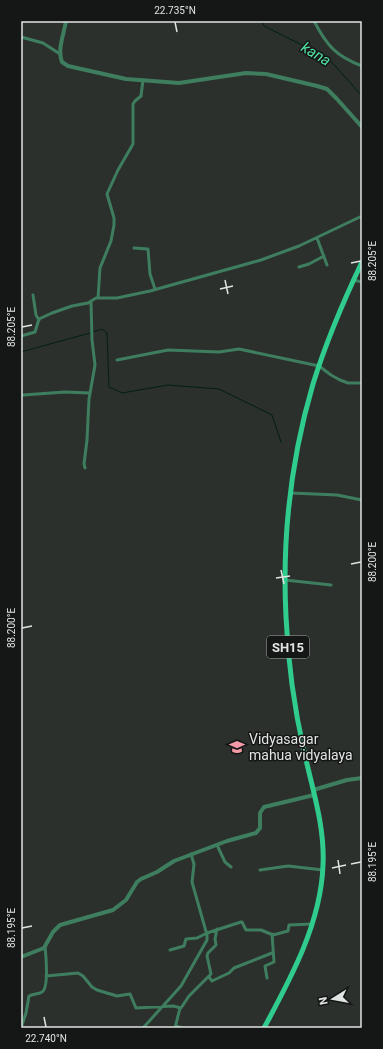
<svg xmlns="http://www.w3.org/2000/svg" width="383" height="1049" viewBox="0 0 383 1049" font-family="Roboto,sans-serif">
<rect width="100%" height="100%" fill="#2b302d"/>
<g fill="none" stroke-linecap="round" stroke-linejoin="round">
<path stroke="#001f10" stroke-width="1" d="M262 21 264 26 328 58 362 96
M93 332 102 329 107 333 109 387 122 393 168 385 219 389 272 415 281 442
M21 352 90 333"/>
<path stroke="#3e7e5f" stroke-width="3" d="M314 21C327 46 336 56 362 66
M21 37 43 43 60 54
M317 238 327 265
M134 248 148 249 150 274 155 289
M299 267 309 264 324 256
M353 280 362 282
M33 295 36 315 39 320
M98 298 100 268 111 241 114 225V218L107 194 118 170 133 144V104L135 101 141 96 143 80
M21 336 35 332 39 319 52 313 72 306 88 303 96 298H117L150 291 261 260 299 246 362 216
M117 360 168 350 219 352 239 349 319 366 331 375 340 380 348 383H362
M23 395 65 392 90 393
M85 468 84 464 87 440 89 399 95 365 92 340 91 302
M291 493 337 495 362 500
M285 580 331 585
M217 845 225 862 231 867
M260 870 288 866 323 870
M170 950 184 946 186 939 197 938 207 933 241 922H242L246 930H261L273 935 288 931 289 925 312 924
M46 976 78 973 83 976 92 987 97 990 117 996 130 994 136 1008 173 1006 181 1008 189 996 211 974 207 956 208 953 216 945 215 939 217 929
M209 977 212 981 229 973 234 968 272 953
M267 978 265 966 274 962 272 934
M176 1026 182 1028
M21 1028 26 1013 29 996C33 994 39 994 42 992 49 988 46 955 45 947
M143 1028 181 986 207 940V935L192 882 194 864 191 854
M175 1028 180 1008"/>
<path stroke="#3e7e5f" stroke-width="4" d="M66 21C64 34 57 50 62 62L68 66 126 79 179 83 246 73 266 74 317 86 327 89 337 99 362 127
M313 790 347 780 362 778
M21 957 44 948 53 932 60 925 113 910 126 900 137 882 141 879 157 872 174 861 227 841 256 833 260 828V813L264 807 314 795"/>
<path stroke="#2fcc8e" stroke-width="5" d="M264 1028C291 978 321 923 323 865 325 826 312 788 304 751 294 707 288 662 286 617 282 539 291 459 313 384 326 342 343 302 362 262"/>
</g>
<path fill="none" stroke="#e0e4e2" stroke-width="1.5" d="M175 22 177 32M351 263 361 261M225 280 228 294M220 289 233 286M22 327 32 325M351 564 361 562M281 570 284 584M276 578 290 576M22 628 32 626M338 860 340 874M351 864 361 862M332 868 346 865M22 928 32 926M44 1017 46 1027"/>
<defs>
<g id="university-bare" transform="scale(1.2)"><path d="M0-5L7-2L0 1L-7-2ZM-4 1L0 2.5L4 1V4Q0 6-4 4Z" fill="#f49aa6" stroke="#151716" stroke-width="2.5" paint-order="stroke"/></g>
</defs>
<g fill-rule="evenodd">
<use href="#university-bare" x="237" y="747"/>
</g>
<g text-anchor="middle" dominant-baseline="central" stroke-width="3" stroke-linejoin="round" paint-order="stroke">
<rect fill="#151716" stroke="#a3a6a5" stroke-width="1" x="267" y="636" width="42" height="22" rx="3"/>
<g font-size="13" font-weight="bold" fill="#e0e4e2">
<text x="288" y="647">SH15</text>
</g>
<g font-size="14" fill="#e0e4e2" stroke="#151716" text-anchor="start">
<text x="249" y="739">Vidyasagar<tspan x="249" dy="16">mahua vidyalaya</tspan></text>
</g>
<g font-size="15" font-style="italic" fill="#51e2a3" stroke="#151716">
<text transform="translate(316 54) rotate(31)">kana</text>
</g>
</g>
<rect width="383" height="1049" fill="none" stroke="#151716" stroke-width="44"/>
<g transform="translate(333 999) rotate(259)" stroke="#151716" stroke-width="3" paint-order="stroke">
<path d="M0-3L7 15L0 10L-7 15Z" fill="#e0e4e2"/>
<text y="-6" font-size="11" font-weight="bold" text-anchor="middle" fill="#e0e4e2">N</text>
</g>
<rect x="22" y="22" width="339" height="1005" fill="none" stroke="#e0e4e2" stroke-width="1.5"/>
<g font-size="10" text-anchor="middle" fill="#e0e4e2">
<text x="175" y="14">22.735°N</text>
<text transform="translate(372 261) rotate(-90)" y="4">88.205°E</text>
<text transform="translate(11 327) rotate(-90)" y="4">88.205°E</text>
<text transform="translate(372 562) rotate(-90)" y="4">88.200°E</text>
<text transform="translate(11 628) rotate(-90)" y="4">88.200°E</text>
<text transform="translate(372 862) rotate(-90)" y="4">88.195°E</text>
<text transform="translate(11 928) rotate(-90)" y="4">88.195°E</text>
<text x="46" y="1042">22.740°N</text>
</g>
</svg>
